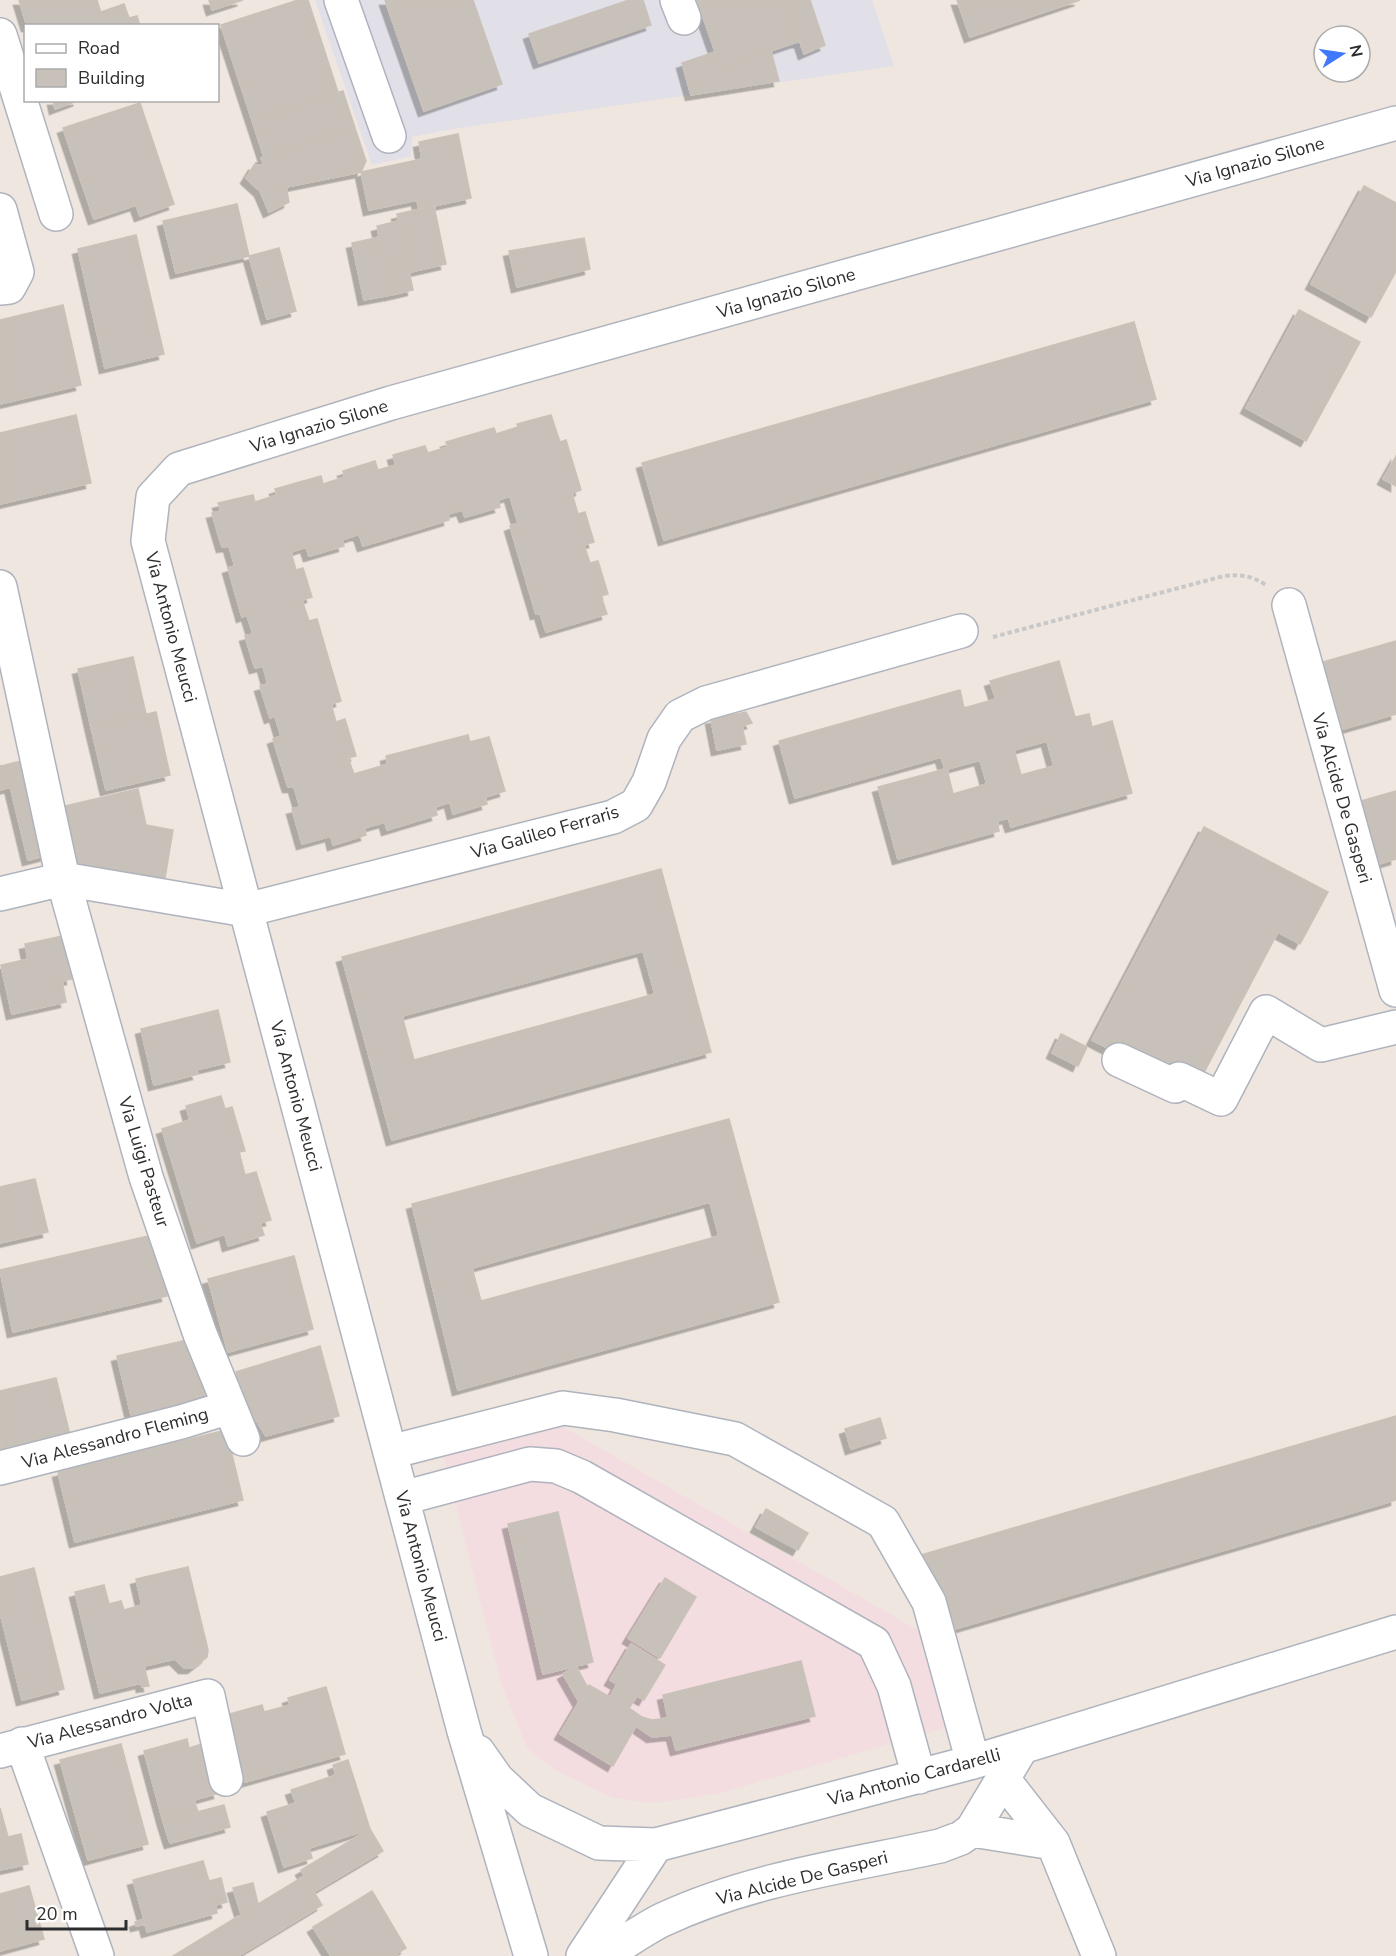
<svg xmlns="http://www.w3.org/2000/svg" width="1396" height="1956" viewBox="0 0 1396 1956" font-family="'Nunito Sans',sans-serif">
<defs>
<filter id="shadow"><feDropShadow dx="-5.5" dy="5.5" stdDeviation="0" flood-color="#0004"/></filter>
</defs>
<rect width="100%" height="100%" fill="#eee6df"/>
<path fill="#e1dfe7" d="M315 0H872L894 66 458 128 412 137 411 156 372 165Z"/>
<path fill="#f4dde1" d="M553 1421 930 1637 955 1725 717 1794 653 1803 613 1798 555 1770 527 1748 501 1683 442 1451Z"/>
<path fill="#c7c1ba" stroke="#cac2b8" stroke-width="1.5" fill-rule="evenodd" filter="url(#shadow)" d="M19 0H97L105 26H27Z
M209 0H243L212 10Z
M298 0H308L338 92 252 120 221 25Z
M385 0H473L502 84 424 111Z
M629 0H643L651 25 539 63 529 34Z
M697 0H786L800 41 721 68Z
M786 0H810L825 45 804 54Z
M957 0H1080L970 37Z
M124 4 129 18 137 16 140 26H105L101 12Z
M771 51 779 81 691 95 682 63 715 52 721 68Z
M343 91 355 128 264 157 252 120Z
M53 100H79L55 109Z
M140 103 174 204 140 216 136 205 94 219 63 128Z
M355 128 366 161 361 172 286 187 289 202 269 212 260 191 246 178 254 165H264L261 158Z
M458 134 471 198 419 209 417 200 369 210 361 172 422 159 419 142Z
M1364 186 1396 203V271L1371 317 1311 284Z
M237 204 249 256 176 273 163 221Z
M434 206 446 264 410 272 397 214Z
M399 221 413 290 391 295 377 226Z
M136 235 164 354 105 368 78 249Z
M380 237 391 295 364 300 352 243Z
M584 238 590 269 517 287 509 251Z
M279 248 296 311 267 319 249 256Z
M63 305 81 385 0 404V320Z
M1299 310 1360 342 1306 441 1246 408Z
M1134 322 1156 399 664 540 642 463Z
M76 415 91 483 0 504V433Z
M551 415 560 442 566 440 581 490 572 493 578 514 585 512 594 542 584 545 590 563 598 561 608 594 601 596 607 614 546 632 540 613 536 614 510 526 518 523 510 496 498 500 500 507 465 517 462 510 448 514 449 520 363 546 359 534 342 540 344 546 309 556 306 547 291 552 296 570 303 568 312 597 302 600 309 621 317 619 341 701 331 704 336 722 345 719 356 756 348 758 354 774 388 764 386 756 468 735 470 742 489 737 505 791 485 797 487 804 453 814 450 802 435 807 437 815 387 830 385 822 364 828 366 835 333 845 331 836 302 844 292 809 300 807 294 787H288L273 739 281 736 275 716 270 718 260 686 268 684 263 666 255 668 245 636 253 634 247 615 242 617 228 568 235 566 229 546 222 547 212 513 221 511 218 503 253 495 255 502 277 495 275 489 321 476 323 484 345 477 343 471 375 461 378 470 396 465 393 455 425 446 428 453 448 447 446 442 494 428 496 434 518 427 517 424Z
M1396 456V486L1383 479Z
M1396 641V714L1343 729 1323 662Z
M133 657 146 714 91 727 78 669Z
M1059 661 1075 717 1089 714 1092 727 1112 721 1132 793 1011 827 1008 818 997 821 999 831 898 859 878 787 945 769 941 757 795 798 779 741 960 690 964 708 996 699 990 681ZM1047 741 1054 766 1021 775 1014 750ZM980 760 987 784 953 794 947 769Z
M156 712 170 775 106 790 91 727Z
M746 712 752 723 742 726 746 744 717 750 711 719Z
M25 760 48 855 28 860 5 765Z
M5 765 11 787 0 790V766Z
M138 789 146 825 173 830 164 884 80 870 65 806Z
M1396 791V859L1379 864 1361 801Z
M1204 827 1328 892 1300 944 1278 932 1199 1082 1161 1076 1092 1040Z
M661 869 711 1052 392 1140 342 957ZM643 951 655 994 414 1060 402 1016Z
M63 936 72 979 62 981 66 1002 12 1014 1 965 28 959 25 944Z
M218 1010 230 1062 196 1070 198 1074 154 1085 141 1029Z
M1061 1034 1087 1047 1078 1066 1052 1053Z
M221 1096 225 1109 232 1107 245 1151 239 1152 245 1175 256 1172 271 1220 260 1223 264 1235 228 1246 225 1234 197 1243 162 1129 190 1120 186 1106Z
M729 1119 779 1302 458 1390 412 1204ZM710 1202 719 1236 481 1301 472 1268Z
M35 1179 48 1232 0 1243V1187Z
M153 1235 167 1296 13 1332 0 1270Z
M294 1256 313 1329 228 1352 208 1279Z
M192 1339 211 1393 193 1398 172 1414 133 1423 117 1356Z
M320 1346 339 1416 266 1436 251 1412 236 1372Z
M56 1378 70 1435 0 1451V1391Z
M1396 1416V1500L944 1632 921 1555Z
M880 1418 886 1438 851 1449 845 1429Z
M226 1430 243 1500 75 1542 58 1472Z
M766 1509 808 1533 798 1550 756 1527Z
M558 1512 593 1662 543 1674 508 1524Z
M188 1567 208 1650 207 1657 193 1668H184L175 1659 144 1666 149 1686 142 1687 141 1683 100 1693 75 1592 104 1585 109 1604 121 1601 124 1610 142 1605 136 1579Z
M34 1568 64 1689 22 1700 0 1612V1577Z
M665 1578 696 1597 660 1658 628 1638Z
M631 1644 665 1665 644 1700 637 1696 629 1708 642 1717 652 1720 668 1718 663 1695 801 1661 815 1716 676 1750 672 1735 652 1737 636 1726 613 1766 560 1734 579 1702 563 1674 576 1666 588 1688 589 1685 610 1697 617 1684 610 1680Z
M326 1687 345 1754 245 1782 226 1715 262 1705 264 1712 290 1705 288 1698Z
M187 1739 189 1748 205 1743 219 1793 194 1800 198 1812 163 1821 144 1751Z
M121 1744 148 1844 88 1860 60 1760Z
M348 1760 370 1829 309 1848 312 1858 284 1867 267 1812 296 1803 291 1790 336 1775 333 1765Z
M224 1805 230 1827 170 1843 163 1821Z
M0 1808 8 1837 21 1834 28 1864 0 1870Z
M370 1829 383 1851 314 1892 301 1870Z
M203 1861 209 1881 221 1878 227 1902 215 1905 217 1913 147 1932 145 1924 136 1926 135 1922 144 1919 133 1880Z
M304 1876 322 1905 238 1956H173Z
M253 1883 258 1904 241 1914 233 1888Z
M29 1886 44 1939 0 1951V1894Z
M372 1891 406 1948 396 1954 398 1956H331L313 1927Z"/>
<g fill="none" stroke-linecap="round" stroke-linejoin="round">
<g stroke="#afb3bd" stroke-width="36">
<path id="minor" d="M341 0 389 136
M677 0 684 18
M0 35 56 214
M0 210 17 272 9 287 0 288
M0 587 63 879 146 1177 200 1334 243 1439
M1289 605 1396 990
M0 894 63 879 246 910 613 817 636 805 649 782 664 739 680 716 706 703 961 631
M1119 1060 1175 1086 1179 1079 1221 1099 1266 1012 1321 1045 1396 1027
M390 1452 563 1408 615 1415 735 1439 883 1522 929 1602 973 1762
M0 1468 181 1422 230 1407
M403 1498 530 1464 556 1466 582 1477 874 1643 894 1686 919 1777
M22 1744 97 1956
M0 1751 208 1696 226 1779
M478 1752 497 1779 530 1810 599 1843 656 1845 973 1762 1396 1632
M1003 1779 1053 1843 1099 1956
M972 1830 1053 1843
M531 1956 464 1731 148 541 153 497 179 469 391 403 1396 123
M583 1956 656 1845
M603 1956C623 1944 642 1930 662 1920 749 1879 847 1866 940 1846L961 1838 972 1830 1022 1747"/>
</g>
<path stroke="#c8c8c8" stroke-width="4" stroke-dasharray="4.5 3" stroke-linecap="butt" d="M993 637 1224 576C1241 574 1252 576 1266 585"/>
<use href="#minor" stroke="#fff" stroke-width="33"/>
</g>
<g text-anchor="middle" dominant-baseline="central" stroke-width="6" stroke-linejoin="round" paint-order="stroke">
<g font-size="18" fill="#2d2d2d" stroke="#fff">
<text transform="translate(1255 162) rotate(-16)">Via Ignazio Silone</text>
<text transform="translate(786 293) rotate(-16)">Via Ignazio Silone</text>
<text transform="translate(319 426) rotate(-17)">Via Ignazio Silone</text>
<text transform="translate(171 627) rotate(75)">Via Antonio Meucci</text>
<text transform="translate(1342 798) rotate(74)">Via Alcide De Gasperi</text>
<text transform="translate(545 832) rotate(-16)">Via Galileo Ferraris</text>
<text transform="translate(296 1096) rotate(75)">Via Antonio Meucci</text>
<text transform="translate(144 1162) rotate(73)">Via Luigi Pasteur</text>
<text transform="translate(115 1438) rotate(-15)">Via Alessandro Fleming</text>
<text transform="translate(421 1566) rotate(75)">Via Antonio Meucci</text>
<text transform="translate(110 1721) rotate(-15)">Via Alessandro Volta</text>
<text transform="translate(914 1777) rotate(-15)">Via Antonio Cardarelli</text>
<text transform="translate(802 1878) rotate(-14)">Via Alcide De Gasperi</text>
</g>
</g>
<rect x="24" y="24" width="195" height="78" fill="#ffffff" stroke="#ababab" stroke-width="1.5"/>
<rect x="36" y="44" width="30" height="9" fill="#ffffff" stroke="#ababab" stroke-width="1.5"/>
<text x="78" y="54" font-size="18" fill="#2d2d2d">Road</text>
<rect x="36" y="69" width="30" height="18" fill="#c7c1ba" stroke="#ababab" stroke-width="1.5"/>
<text x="78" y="84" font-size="18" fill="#2d2d2d">Building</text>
<g transform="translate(1342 54) rotate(78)"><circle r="28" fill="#ffffff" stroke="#ababab" stroke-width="1.5"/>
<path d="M0-4.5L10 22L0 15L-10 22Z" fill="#4078fa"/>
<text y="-9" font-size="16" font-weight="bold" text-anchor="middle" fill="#2d2d2d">N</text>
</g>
<path d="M27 1920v9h99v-9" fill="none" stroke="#2d2d2d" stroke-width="3"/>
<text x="36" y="1920" font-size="18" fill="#2d2d2d" stroke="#ffffff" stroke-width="4.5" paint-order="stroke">20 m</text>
</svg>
